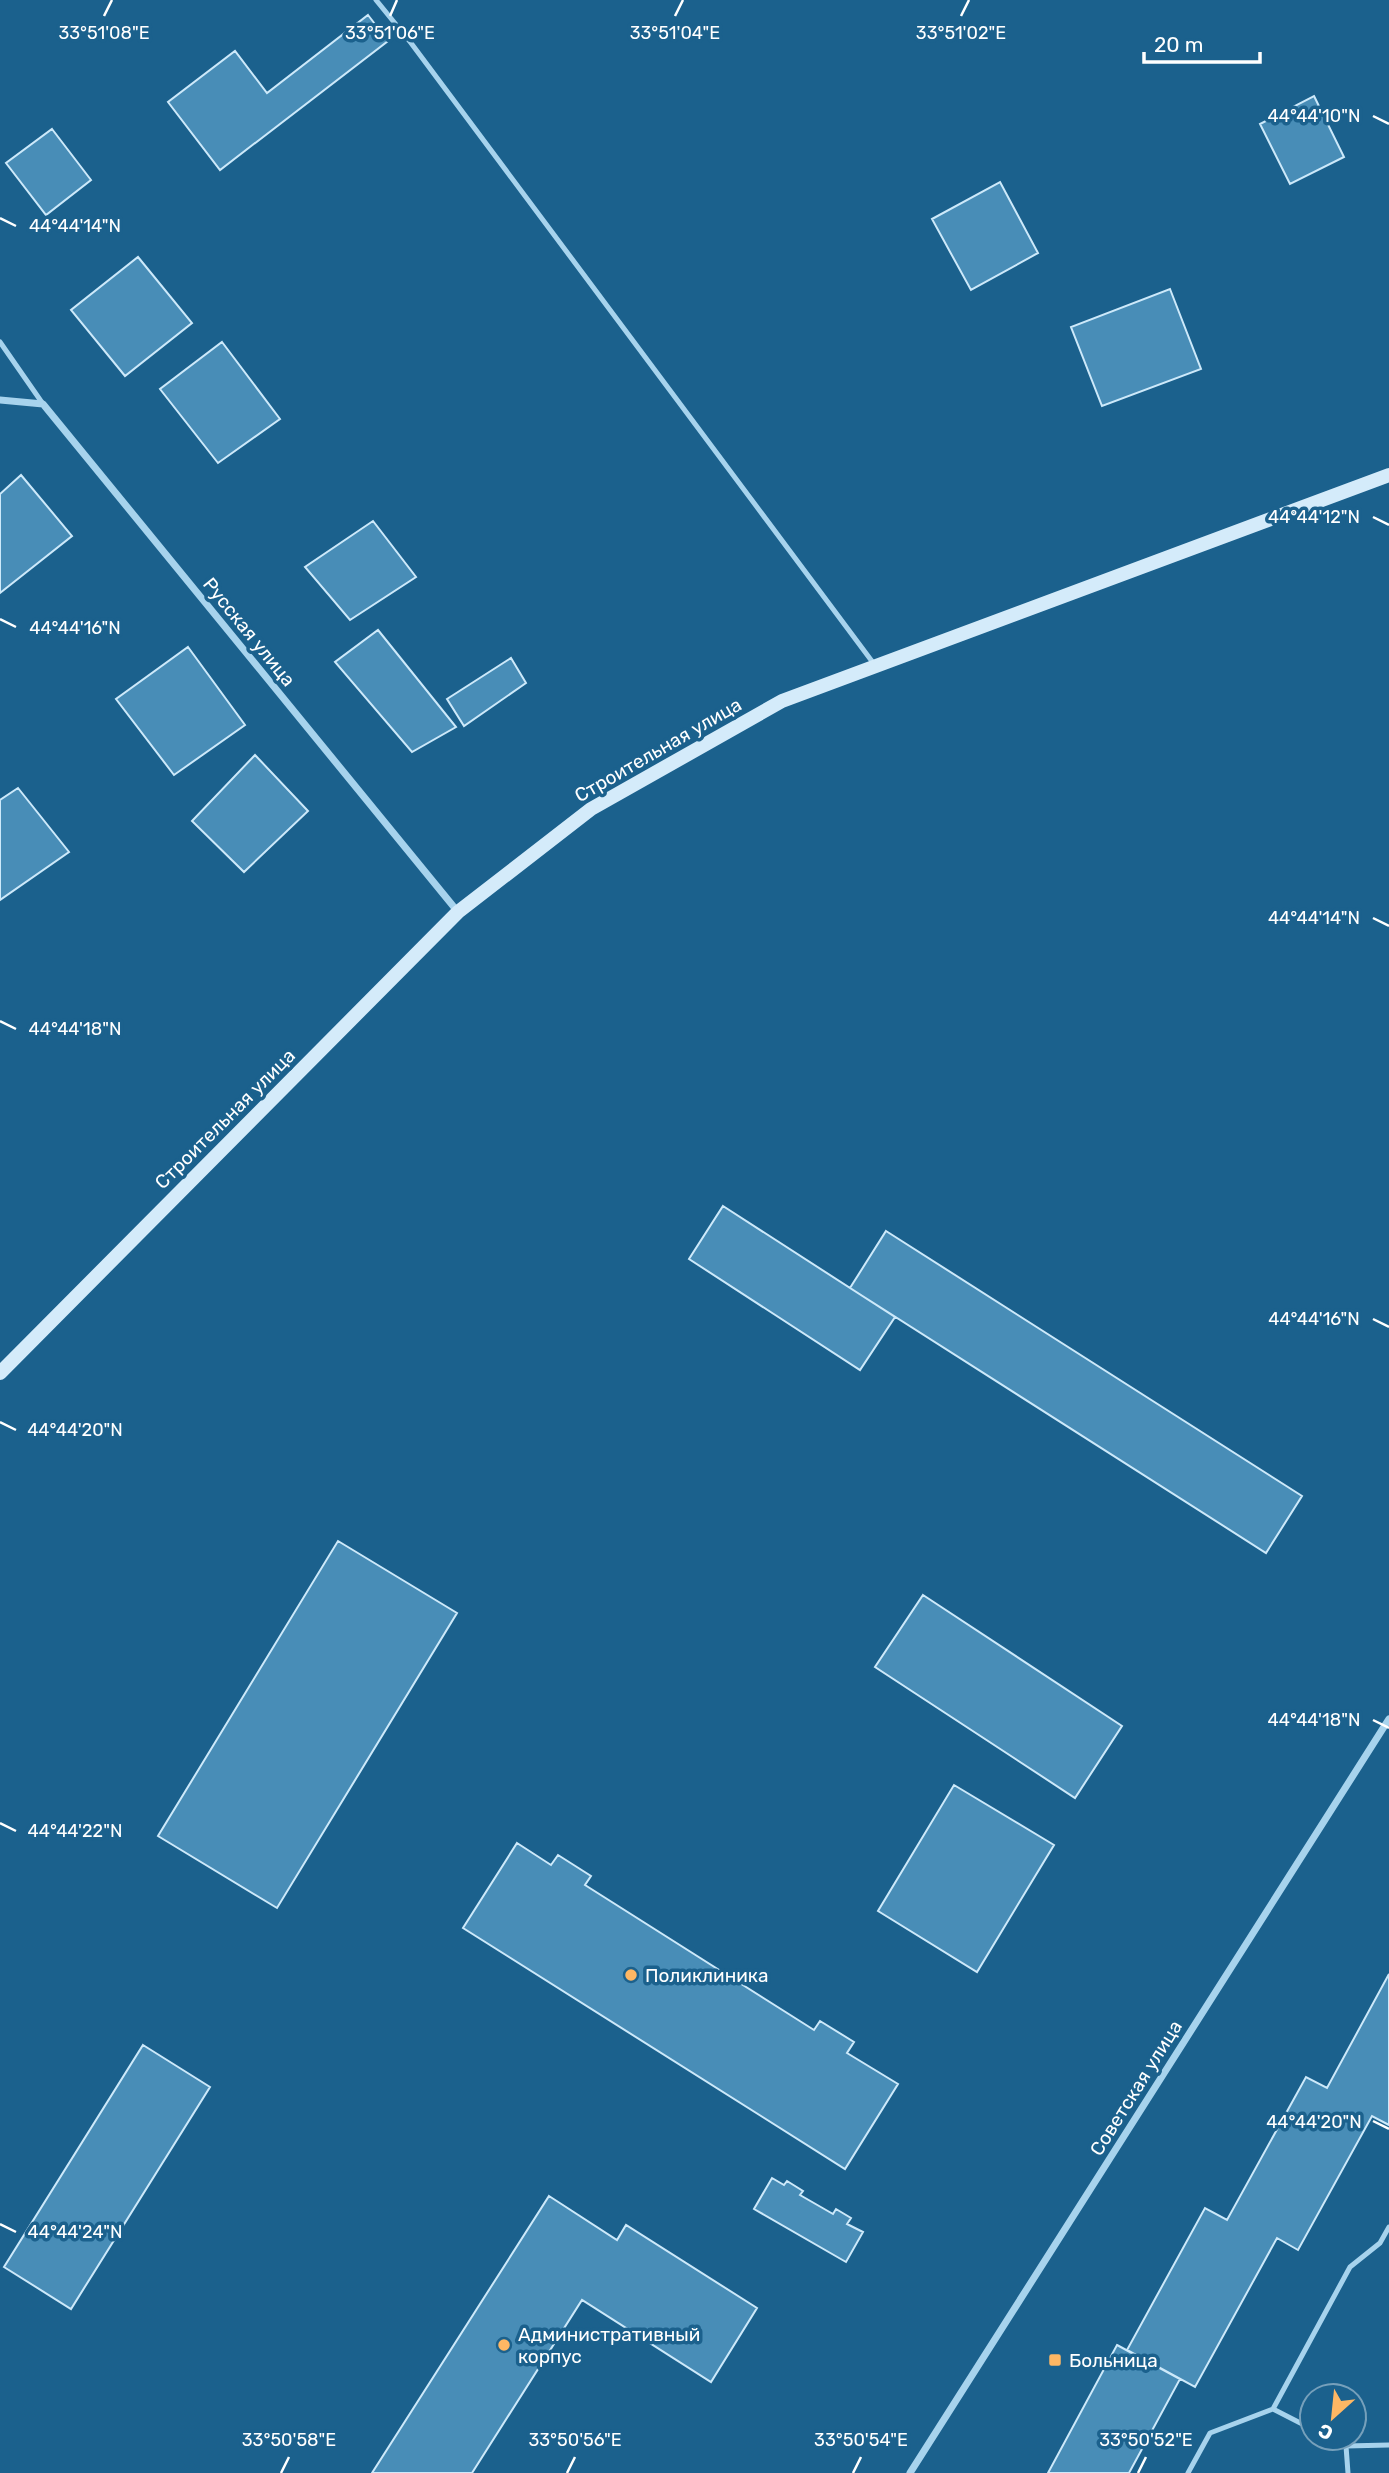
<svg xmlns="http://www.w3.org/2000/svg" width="1389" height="2473" viewBox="0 0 1389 2473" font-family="Rubik,sans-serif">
<rect width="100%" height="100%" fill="#1b618d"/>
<path fill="#488db7" stroke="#cde9fa" stroke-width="2" d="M368 15 388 41 220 170 168 102 235 51 267 93Z
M1314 96 1344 157 1290 184 1260 124Z
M52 129 91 180 46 215 6 163Z
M1000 182 1038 253 971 290 932 219Z
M138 257 192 323 125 376 71 310Z
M1170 289 1201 369 1102 406 1071 327Z
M222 342 280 419 218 463 160 389Z
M21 475 72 536 0 593V494Z
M373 521 416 577 350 620 305 567Z
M378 630 456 727 412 752 335 662Z
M188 647 245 725 174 775 116 699Z
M511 658 526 683 464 726 447 699Z
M255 755 308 811 244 872 192 821Z
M18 788 69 852 0 900V800Z
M723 1206 895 1317 860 1370 689 1259Z
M886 1231 1302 1496 1266 1553 850 1288Z
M338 1541 457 1613 277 1908 158 1836Z
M923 1595 1122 1726 1075 1798 875 1667Z
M954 1785 1054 1845 977 1972 878 1911Z
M517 1843 551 1865 558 1855 591 1876 585 1885 814 2030 820 2021 854 2042 847 2053 898 2084 845 2169 463 1928Z
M1389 1974V2125L1372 2116 1298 2250 1277 2238 1195 2387 1127 2350 1205 2208 1227 2220 1306 2077 1327 2088Z
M143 2045 210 2087 71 2309 4 2267Z
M772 2178 784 2185 787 2181 803 2191 800 2195 833 2214 836 2209 851 2218 847 2224 863 2232 846 2262 754 2209Z
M549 2196 617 2240 626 2225 757 2308 711 2382 582 2300 472 2473H372Z
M1117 2345 1180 2379 1129 2473H1048Z"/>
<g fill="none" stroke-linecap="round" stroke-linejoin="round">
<path stroke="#a7d3ed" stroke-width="5" d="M376 0 411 43 874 664
M0 342 43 404
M1273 2409 1312 2429
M1330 2438 1346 2446 1348 2473
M1346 2446 1389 2445
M1188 2473 1210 2433 1273 2409 1350 2267 1380 2243 1389 2227"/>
<path stroke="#a7d3ed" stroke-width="7" d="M0 400 43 404 458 912
M910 2473 1389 1719"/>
<path stroke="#d4ebfa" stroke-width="14" d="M0 1373 458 912 591 809 782 701 1389 475"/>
</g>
<path fill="none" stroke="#fff" stroke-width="2.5" d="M104 16 112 0M390 16 397 0M675 16 683 0M961 16 969 0M1373 116 1389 124M0 218 16 226M1373 517 1389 525M0 619 16 627M1373 918 1389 926M0 1021 16 1029M1373 1319 1389 1327M0 1422 16 1430M1373 1720 1389 1728M0 1823 16 1831M1373 2121 1389 2129M0 2224 16 2232M281 2473 289 2457M567 2473 575 2457M853 2473 861 2457M1138 2473 1146 2457"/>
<g fill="#feb764" stroke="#1b618d" stroke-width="2.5">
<circle cx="631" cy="1975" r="7"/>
<circle cx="504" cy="2345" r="7"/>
<rect x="1048" y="2353" width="14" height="14" rx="3.5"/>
</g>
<g text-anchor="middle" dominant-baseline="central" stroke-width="7" stroke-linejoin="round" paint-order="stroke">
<g font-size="19" fill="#fff" stroke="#1b618d">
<text transform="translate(249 632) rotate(51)">Русская улица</text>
<text transform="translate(658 750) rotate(-30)">Строительная улица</text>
<text transform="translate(225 1119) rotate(-45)">Строительная улица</text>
<text transform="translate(1136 2088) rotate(-58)">Советская улица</text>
</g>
<g font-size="19" fill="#fff" stroke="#1b618d" text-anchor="start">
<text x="645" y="1975">Поликлиника</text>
<text x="518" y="2334">Административный<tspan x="518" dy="22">корпус</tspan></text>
<text x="1069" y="2360">Больница</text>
</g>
</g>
<g font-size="18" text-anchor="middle" fill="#fff" stroke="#1b618d" stroke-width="7" stroke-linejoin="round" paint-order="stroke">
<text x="104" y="39">33°51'08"E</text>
<text x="390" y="39">33°51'06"E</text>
<text x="675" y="39">33°51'04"E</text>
<text x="961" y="39">33°51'02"E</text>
<text x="1314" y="122">44°44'10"N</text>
<text x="75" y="232">44°44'14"N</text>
<text x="1314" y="523">44°44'12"N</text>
<text x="75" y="634">44°44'16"N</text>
<text x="1314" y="924">44°44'14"N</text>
<text x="75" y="1035">44°44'18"N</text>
<text x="1314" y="1325">44°44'16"N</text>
<text x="75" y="1436">44°44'20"N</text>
<text x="1314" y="1726">44°44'18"N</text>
<text x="75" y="1837">44°44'22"N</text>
<text x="1314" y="2128">44°44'20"N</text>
<text x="75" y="2238">44°44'24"N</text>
<text x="289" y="2446">33°50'58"E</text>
<text x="575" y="2446">33°50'56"E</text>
<text x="861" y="2446">33°50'54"E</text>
<text x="1146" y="2446">33°50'52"E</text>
</g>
<g transform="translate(1333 2417) rotate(207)"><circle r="33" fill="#1b618d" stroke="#76a0bb" stroke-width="2"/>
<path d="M0-5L12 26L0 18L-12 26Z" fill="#feb764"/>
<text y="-10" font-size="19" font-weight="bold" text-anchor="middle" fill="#ffffff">С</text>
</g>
<path d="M1144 52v10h116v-10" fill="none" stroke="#ffffff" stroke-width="3.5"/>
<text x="1154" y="52" font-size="21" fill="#ffffff" stroke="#1b618d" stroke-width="5" paint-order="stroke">20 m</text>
</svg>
